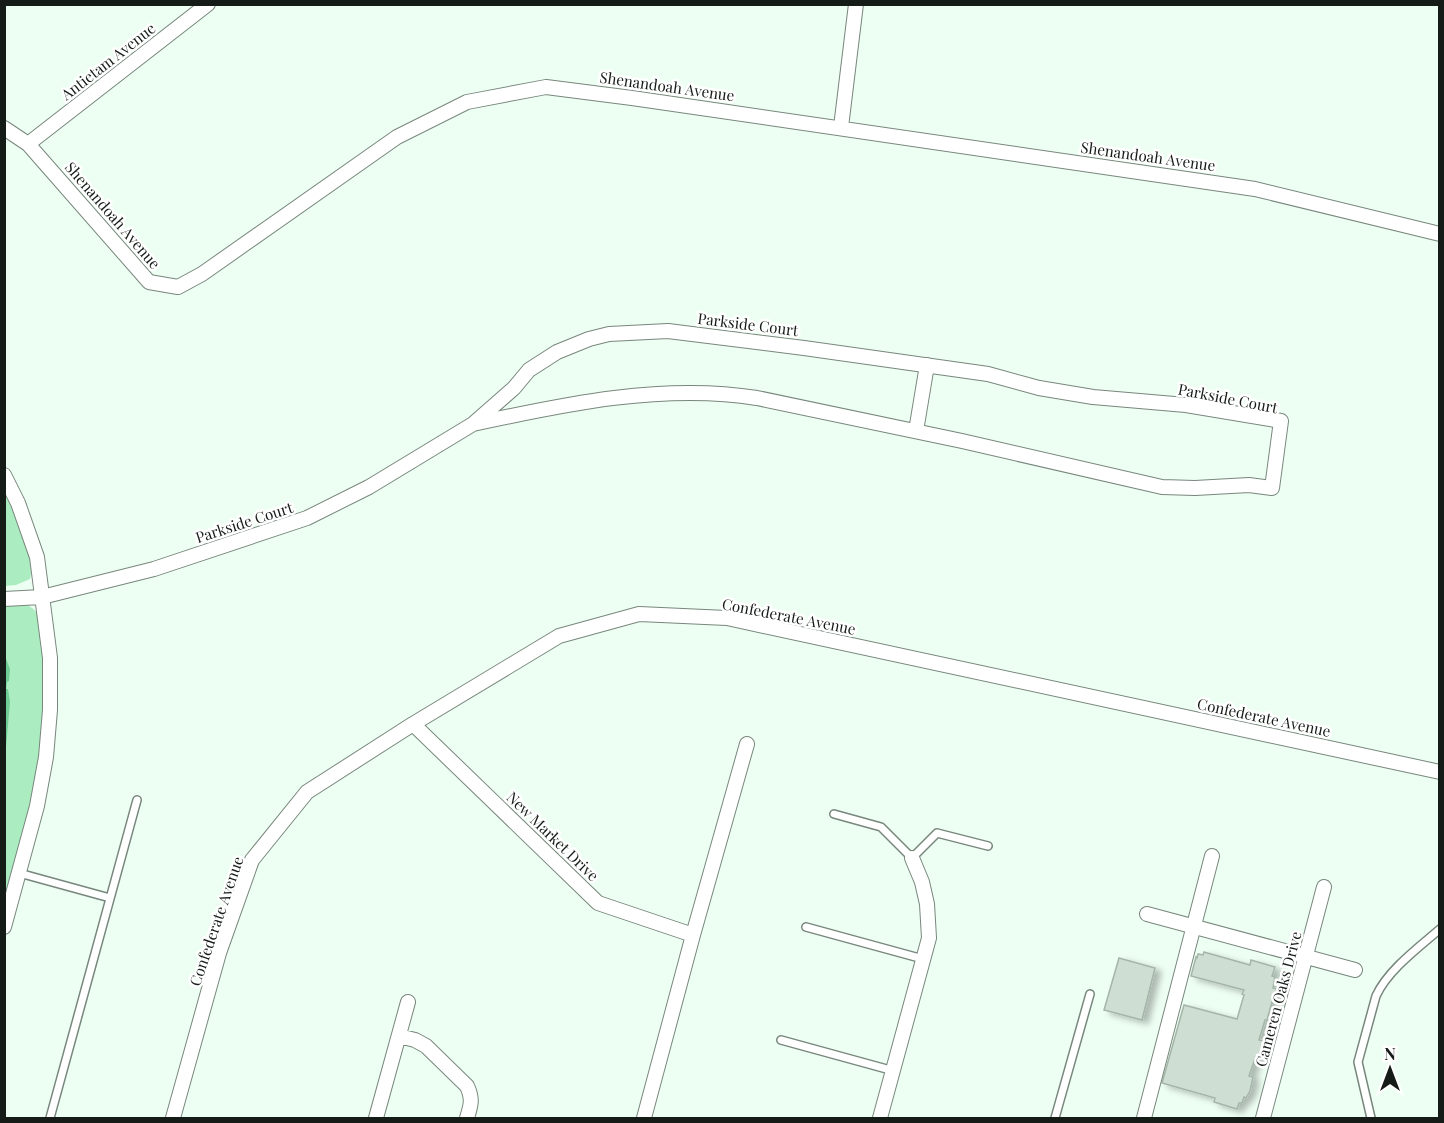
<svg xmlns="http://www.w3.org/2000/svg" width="1444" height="1123" viewBox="0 0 1444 1123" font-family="'Playfair Display',serif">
<defs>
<filter id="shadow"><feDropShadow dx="6" dy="3.5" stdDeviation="3" flood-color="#0004"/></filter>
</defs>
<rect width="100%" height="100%" fill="#edfef2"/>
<path fill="#abedc1" d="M4 486C13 505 36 560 30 579L16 585 5 586Z
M25 605C45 609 42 636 43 652 45 682 46 713 42 743 35 798 19 851 5 904V606Z"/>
<path fill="#70cd93" d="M5 656 10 669 9 681 7 682 6 689H8L10 702 5 759Z"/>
<path fill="#ceded3" stroke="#a5b5a9" stroke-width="1.5" filter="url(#shadow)" d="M1204 952 1250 965 1251 960 1275 967 1272 976 1275 977 1273 988 1277 989 1274 1003 1272 1002 1267 1020H1265L1259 1040 1264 1041 1260 1057 1256 1056 1249 1076 1253 1077 1250 1091 1246 1098 1244 1097 1242 1103H1239L1237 1109 1214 1102 1215 1098 1162 1083 1184 1005 1237 1019 1244 995 1242 994 1244 990 1191 976 1196 957 1197 958 1198 954 1203 955Z
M1119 958 1155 968 1142 1020 1104 1010Z"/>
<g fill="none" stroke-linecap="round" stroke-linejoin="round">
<g stroke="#78877d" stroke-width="10">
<path id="lane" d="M834 814 881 827 912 858 937 833 988 846
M19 873 110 898
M806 927 923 959
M781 1040 894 1071
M50 1118 137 800
M1055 1118 1090 994
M1371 1118 1358 1062 1376 996C1388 970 1418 948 1440 929"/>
</g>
<g stroke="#78877d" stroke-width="16">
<path id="street" d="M841 127 856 4
M4 128 28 144 149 282 178 287 202 274 397 137 467 102 546 87 632 98 1255 189 1440 234
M28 144 208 4
M916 431 927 365
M4 475 18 503 37 557 50 658V710L46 757 37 806 4 927
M4 599 42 597 154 569 307 518 369 487 473 424 514 388 529 370 557 352 589 339 609 334 668 331 804 348 988 374 1039 388 1093 397 1186 405 1281 421 1272 488 1249 485 1195 488 1162 487 962 441 757 398C664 383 565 404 473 424
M413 724 598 903 693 935
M1147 914 1355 970
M399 1036 415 1040 426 1046 467 1086C473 1099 471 1105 467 1118
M173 1118 219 953 252 860 307 792 413 724 559 636 639 614 727 618 1440 772
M376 1118 408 1002
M644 1118 693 935 747 744
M880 1118 929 938 927 904 922 882 912 858
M1144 1118 1212 856
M1263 1118 1324 887"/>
</g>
<use href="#lane" stroke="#fff" stroke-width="7"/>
<use href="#street" stroke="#fff" stroke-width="14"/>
</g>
<g text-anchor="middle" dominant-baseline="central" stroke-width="5" stroke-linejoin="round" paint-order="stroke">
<g font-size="15" fill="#151b17" stroke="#fff">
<text transform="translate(108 61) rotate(-38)">Antietam Avenue</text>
<text transform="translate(667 86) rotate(8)">Shenandoah Avenue</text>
<text transform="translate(1148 156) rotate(8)">Shenandoah Avenue</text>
<text transform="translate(113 215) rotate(49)">Shenandoah Avenue</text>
<text transform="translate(748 324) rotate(7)">Parkside Court</text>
<text transform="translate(1228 398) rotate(11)">Parkside Court</text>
<text transform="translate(244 522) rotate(-18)">Parkside Court</text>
<text transform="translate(789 616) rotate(11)">Confederate Avenue</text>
<text transform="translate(1264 717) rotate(12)">Confederate Avenue</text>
<text transform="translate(553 836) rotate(44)">New Market Drive</text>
<text transform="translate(216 921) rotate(-71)">Confederate Avenue</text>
<text transform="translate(1278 999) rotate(-75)">Cameren Oaks Drive</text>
</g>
</g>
<rect width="1444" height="1123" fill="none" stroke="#151b17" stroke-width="12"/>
<g transform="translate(1390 1069)" stroke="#ffffff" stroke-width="4.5" paint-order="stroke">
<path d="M0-4.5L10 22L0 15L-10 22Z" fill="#151b17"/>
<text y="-9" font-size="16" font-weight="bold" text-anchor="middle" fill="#151b17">N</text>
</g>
</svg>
